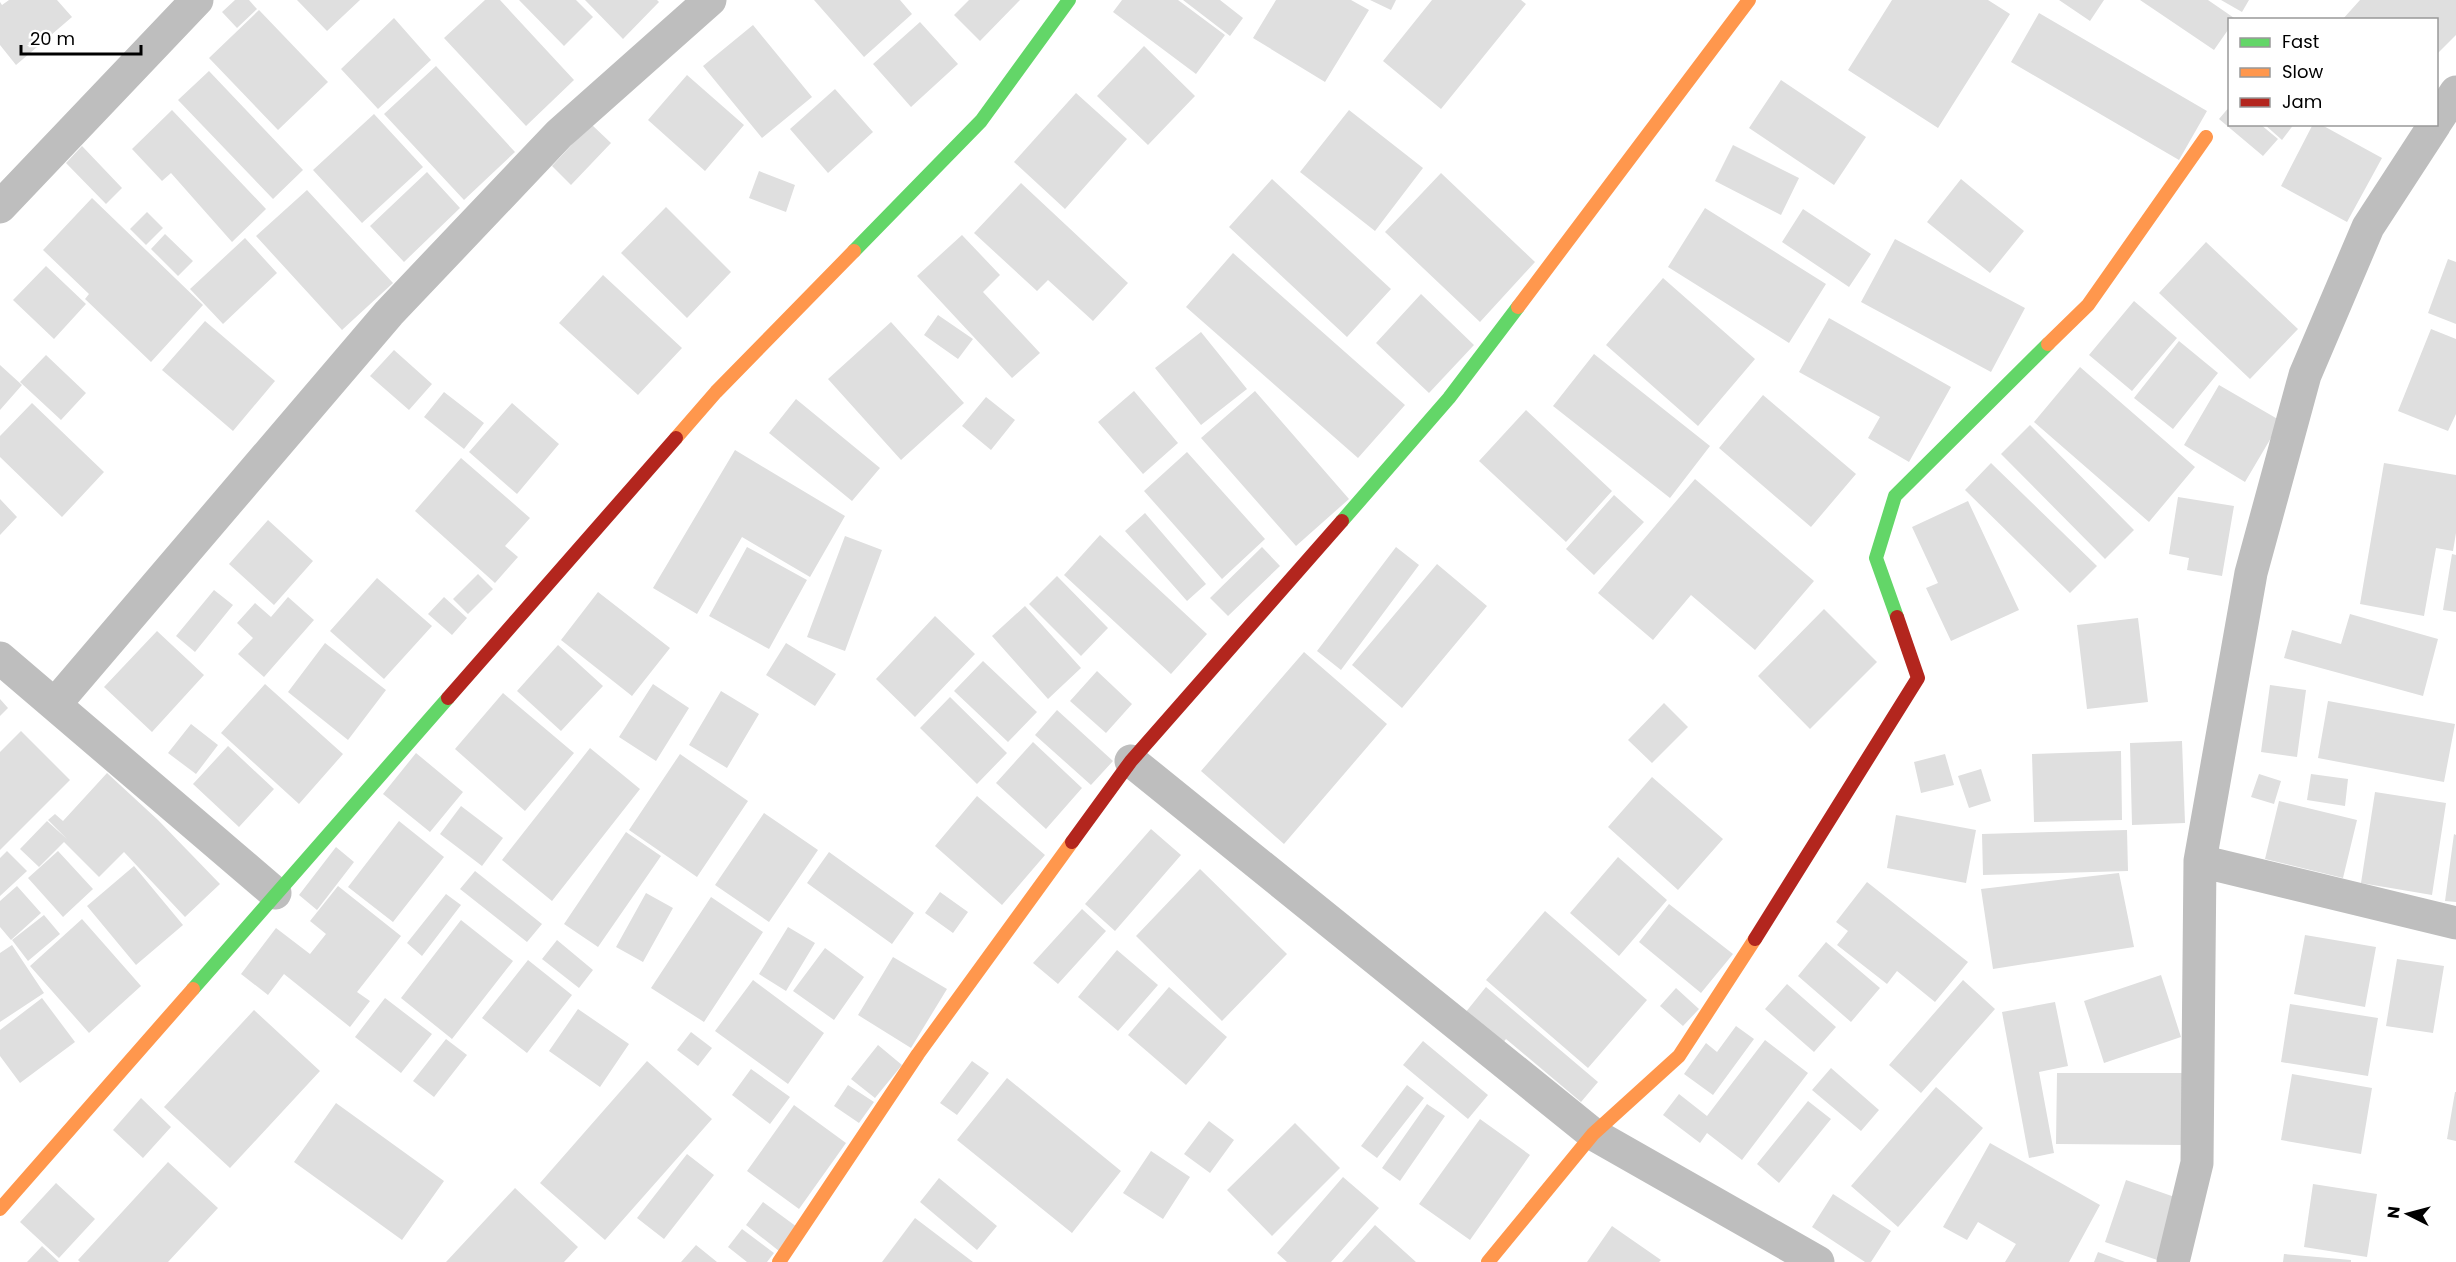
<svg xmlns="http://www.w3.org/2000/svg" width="2456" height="1262" viewBox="0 0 2456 1262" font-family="Poppins,sans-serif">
<rect width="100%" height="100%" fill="#fff"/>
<path fill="#dfdfdf" d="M9 0H57L72 17 16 65 0 45V2L2 5Z
M235 0H249L257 9 237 28 222 12Z
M297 0H360L327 31Z
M485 0H500L574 80 526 126 444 38Z
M519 0H576L593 17 564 46Z
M585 0H657L659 2 623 39Z
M814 0H900L912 14 864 57Z
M969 0H1020L980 41 954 15Z
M1122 0H1178L1225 35 1196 74 1113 12Z
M1183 0H1220L1243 18 1230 36Z
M1276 0H1351L1369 10 1325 82 1253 38Z
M1370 0H1396L1391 10Z
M1432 0H1521L1526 4 1441 109 1383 61Z
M1892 0H1988L2010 14 1938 128 1848 70Z
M2059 0H2104L2090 21Z
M2140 0H2208L2237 20H2230V27L2214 50Z
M2221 0H2249L2242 12Z
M2360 0H2456V35L2436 55V20H2342Z
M259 10 328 82 278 130 209 58Z
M2039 13 2207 111 2179 160 2011 62Z
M394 18 431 60 378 109 341 69Z
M920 22 958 64 911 107 873 64Z
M753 25 812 97 762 138 703 66Z
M1144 46 1195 96 1148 145 1097 96Z
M436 66 515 152 464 200 384 114Z
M209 71 303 170 273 199 178 100Z
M687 75 744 125 705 171 648 120Z
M1781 80 1866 137 1834 185 1749 128Z
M835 89 873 132 828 173 790 129Z
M1076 93 1127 139 1065 209 1014 162Z
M2230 106V124H2260L2278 139 2263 156 2219 119Z
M172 110 266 209 232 242 171 173 162 181 132 149Z
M1349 110 1423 168 1375 231 1300 172Z
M374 114 423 167 362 223 313 170Z
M591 124 611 143 571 185 552 166Z
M2264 124H2294L2282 140Z
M2313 124H2320L2382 158 2347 222 2281 186Z
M1733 145 1799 178 1781 215 1715 181Z
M82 146 122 188 106 204 66 163Z
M759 171 795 185 786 212 749 198Z
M427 172 460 208 404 262 370 226Z
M1441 173 1535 262 1480 322 1385 232Z
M1272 179 1391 289 1347 337 1229 227Z
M1961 179 2024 231 1990 273 1927 222Z
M1021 183 1128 283 1093 321 1048 280 1037 291 974 233Z
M307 190 393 283 342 330 256 236Z
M92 198 203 305 151 362 85 299 89 294 43 250Z
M666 207 731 272 687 318 621 253Z
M1705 208 1826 284 1789 343 1668 267Z
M1803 209 1871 254 1849 287 1782 242Z
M147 212 163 228 146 245 130 229Z
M165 234 193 261 178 276 151 249Z
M962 235 1000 275 983 292 1040 353 1012 378 917 276Z
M245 238 277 273 223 324 190 289Z
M1895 239 2025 308 1991 372 1861 302Z
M2206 242 2298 329 2250 379 2159 293Z
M1233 253 1405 405 1358 458 1186 307Z
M2448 259 2456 262V324L2428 313Z
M46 266 86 304 54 339 13 300Z
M603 275 682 348 638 395 559 323Z
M1663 278 1755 359 1698 426 1606 345Z
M1421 294 1474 345 1429 393 1376 343Z
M2134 301 2177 338 2132 391 2089 355Z
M938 315 973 339 958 359 924 335Z
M1829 318 1951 387 1909 462 1868 438 1880 417 1799 372Z
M205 321 275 381 233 431 162 370Z
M891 322 964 403 901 460 828 379Z
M2431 329 2456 339V414L2448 431 2398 411Z
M1201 332 1247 389 1201 425 1155 368Z
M2179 341 2218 373 2173 429 2134 398Z
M394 350 432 384 409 410 370 376Z
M1594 354 1710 446 1670 498 1553 406Z
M46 355 86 393 61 420 20 382Z
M0 365 22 385 0 410Z
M2080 367 2195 467 2149 522 2034 422Z
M2219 385 2281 421 2245 482 2184 445Z
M1134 391 1178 443 1143 474 1098 422Z
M1255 391 1349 499 1296 546 1201 438Z
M444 392 484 423 464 449 424 417Z
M1763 395 1856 474 1811 527 1719 448Z
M986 397 1015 420 991 450 962 426Z
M796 399 880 468 852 501 769 433Z
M32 403 104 472 62 517 0 457V436Z
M512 403 559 444 517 494 469 452Z
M1526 410 1612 491 1566 542 1479 461Z
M2030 425 2134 530 2105 559 2001 454Z
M735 450 845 516 810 577 742 537 697 614 653 588Z
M1187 452 1265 539 1222 579 1144 491Z
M461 458 530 518 505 546 518 557 495 583 415 511Z
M1991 463 2097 566 2070 593 1965 490Z
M2384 463 2456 475V533L2453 551 2436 548 2424 616 2360 604Z
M1695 479 1814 581 1755 650 1691 595 1653 640 1598 593Z
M1614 495 1644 522 1594 575 1566 549Z
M2178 497 2234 506 2222 576 2187 570 2189 558 2169 554Z
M0 499 17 517 0 535Z
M1968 501 2019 610 1951 641 1926 588 1938 583 1912 527Z
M1145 513 1206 584 1187 601 1125 531Z
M268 520 313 561 274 605 229 564Z
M1100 535 1207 634 1171 674 1064 575Z
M845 536 882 550 845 651 807 637Z
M747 547 807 580 769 649 709 616Z
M1262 547 1280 566 1228 616 1210 598Z
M1396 547 1419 565 1341 670 1317 651Z
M2452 554 2456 555V612L2443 610Z
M1437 564 1487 606 1402 708 1352 665Z
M478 574 493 589 468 614 453 599Z
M1057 576 1108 628 1081 656 1029 604Z
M377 578 432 626 384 679 330 631Z
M214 590 233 605 195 652 176 636Z
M598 592 670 648 632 696 561 640Z
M288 597 314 620 264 677 238 654 253 638 237 623 255 603 271 617Z
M444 597 467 618 452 635 428 614Z
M1025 606 1081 668 1048 699 992 636Z
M1824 609 1877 662 1810 729 1758 676Z
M2350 614 2438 639 2423 696 2284 658 2292 630 2341 644Z
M935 616 975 654 915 717 876 679Z
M2138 618 2148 702 2087 709 2077 625Z
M157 631 204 675 152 732 104 687Z
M325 643 386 690 348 740 288 692Z
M786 643 836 674 815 706 766 675Z
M558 645 603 686 561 731 517 691Z
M1304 652 1387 724 1284 844 1201 771Z
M983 661 1037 712 1008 742 954 691Z
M1097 671 1132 704 1106 733 1070 701Z
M265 684 343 754 299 804 221 733Z
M653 684 689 708 656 761 619 737Z
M2270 685 2306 690 2297 757 2261 752Z
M721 691 759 714 727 768 689 745Z
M503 693 574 753 525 811 455 749Z
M950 697 1007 753 977 784 920 728Z
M0 699 8 708 0 716Z
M2328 701 2455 724 2444 782 2318 758Z
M1664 703 1688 727 1652 763 1628 740Z
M1057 710 1113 761 1091 785 1035 735Z
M191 724 218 745 196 774 168 753Z
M21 731 70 780 0 850V752Z
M2182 741 2185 823 2132 825 2130 743Z
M1033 742 1082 788 1046 829 996 783Z
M228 746 274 789 239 827 193 784Z
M590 748 640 789 552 901 502 860Z
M2121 751 2122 820 2034 822 2032 754Z
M416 753 463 792 430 832 383 794Z
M680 754 748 801 697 877 629 830Z
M1945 754 1954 785 1921 793 1914 762Z
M1981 769 1991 801 1969 808 1958 776Z
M107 773 158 820 220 884 185 917 124 852 99 877 64 842 39 867 20 849 47 821 67 839 48 820 55 814 63 821Z
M2259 774 2281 781 2274 804 2251 797Z
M2311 774 2348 779 2345 806 2307 800Z
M1652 777 1723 839 1678 890 1608 827Z
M2375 792 2446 803 2432 895 2361 883Z
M977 796 1045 855 1002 905 935 846Z
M2279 801 2357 820 2343 878 2265 859Z
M461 806 503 838 482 866 440 834Z
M764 813 818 850 769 922 715 885Z
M1896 815 1976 830 1966 883 1887 868Z
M399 821 444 857 393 922 348 887Z
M1151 829 1181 855 1115 931 1085 904Z
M2127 830 2128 871 1983 875 1982 834Z
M626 832 661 856 598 947 564 924Z
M2454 834 2456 835V902L2445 901Z
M336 847 354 862 317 910 299 895Z
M7 851 27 871 0 896V858Z
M58 851 93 889 63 917 28 878Z
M829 852 914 913 892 944 807 883Z
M1618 857 1667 900 1619 956 1570 913Z
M134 866 183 925 136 965 87 906Z
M1200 869 1287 954 1222 1021 1136 936Z
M475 871 542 924 527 942 460 889Z
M2119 873 2134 947 1993 969 1981 889Z
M1867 882 1968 962 1935 1002 1897 971 1887 984 1837 945 1848 931 1836 922Z
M17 886 41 913 11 940 0 927V901Z
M338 886 401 936 357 992 370 1001 350 1027 284 974 268 995 241 974 276 928 310 954 326 934 310 921Z
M940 892 968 912 953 933 925 913Z
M646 893 673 908 643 962 616 947Z
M446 894 461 905 422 956 407 943Z
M711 897 763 932 704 1022 651 988Z
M1669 904 1733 954 1701 993 1639 942Z
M1082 909 1106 931 1058 984 1033 963Z
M1545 911 1647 1000 1588 1068 1486 980Z
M44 915 60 934 28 961 12 940Z
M82 919 141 986 89 1033 30 966Z
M461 920 513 961 452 1039 401 998Z
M788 927 815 943 786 991 759 974Z
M2305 935 2376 947 2365 1007 2294 994Z
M557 940 593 970 579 988 542 959Z
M1826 942 1880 988 1851 1022 1798 976Z
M12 945 44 993 0 1022V953Z
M825 948 864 977 834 1020 793 991Z
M1117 950 1158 985 1118 1031 1078 997Z
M893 957 947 989 911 1048 858 1015Z
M2397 959 2444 966 2433 1033 2386 1026Z
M528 960 572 995 527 1053 482 1018Z
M2161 975 2181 1037 2104 1063 2084 1001Z
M753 980 824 1033 788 1084 715 1031Z
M1963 980 1995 1009 1921 1093 1889 1065Z
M1787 984 1836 1027 1814 1052 1765 1009Z
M1169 987 1227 1037 1186 1085 1128 1035Z
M1486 987 1598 1082 1581 1102 1506 1039 1498 1049 1461 1018Z
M1676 988 1699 1009 1683 1026 1660 1006Z
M42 998 75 1042 20 1083 0 1056V1030Z
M385 998 432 1034 401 1073 355 1037Z
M2055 1002 2068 1066 2039 1072 2054 1153 2029 1158 2002 1012Z
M2290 1004 2378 1018 2368 1076 2281 1062Z
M578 1009 629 1044 600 1087 549 1051Z
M254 1010 320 1071 230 1168 164 1107Z
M1736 1026 1754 1039 1713 1095 1684 1074 1706 1043 1717 1052Z
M691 1032 712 1048 698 1066 677 1050Z
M446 1039 467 1055 434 1097 413 1081Z
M1765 1040 1808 1073 1742 1160 1707 1133 1700 1143 1663 1115 1679 1094 1707 1116Z
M1423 1041 1488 1095 1468 1119 1403 1065Z
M878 1045 902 1065 875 1098 851 1079Z
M647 1061 712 1119 605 1240 540 1183Z
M972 1061 989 1073 957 1115 940 1103Z
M1831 1068 1879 1110 1861 1131 1812 1090Z
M751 1069 790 1097 770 1124 732 1095Z
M2057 1073H2185V1145L2056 1144Z
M2292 1074 2372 1088 2361 1154 2281 1140Z
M1007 1078 1121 1171 1072 1233 957 1140Z
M848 1085 874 1102 859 1123 834 1106Z
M1407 1085 1424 1098 1377 1158 1361 1146Z
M1936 1087 1983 1128 1898 1227 1851 1186Z
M2455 1092H2456V1141L2447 1139Z
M141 1098 171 1127 143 1158 113 1130Z
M1808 1101 1831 1119 1779 1183 1757 1164Z
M336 1103 444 1181 402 1240 294 1162Z
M1427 1104 1445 1116 1400 1181 1382 1168Z
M794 1105 846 1143 799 1209 747 1171Z
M1480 1119 1530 1155 1470 1240 1419 1204Z
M1209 1121 1234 1140 1210 1173 1184 1154Z
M1295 1123 1340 1168 1272 1236 1227 1190Z
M1990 1143 2100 1205 2069 1262H2005L2016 1244 1978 1222 1967 1240 1943 1227Z
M1151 1151 1190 1177 1163 1219 1123 1193Z
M687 1154 714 1175 664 1239 637 1218Z
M168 1162 218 1208 168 1262H80L78 1260Z
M1343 1177 1379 1208 1331 1262H1287L1277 1253Z
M939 1178 997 1226 977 1250 920 1202Z
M2126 1180 2186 1201 2163 1262 2105 1242Z
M56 1183 95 1219 59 1258 20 1222Z
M2313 1184 2377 1194 2367 1257 2304 1247Z
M515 1188 578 1247 564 1262H446Z
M1833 1194 1891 1231 1871 1262H1865L1812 1227Z
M763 1202 797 1227 779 1251 746 1225Z
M915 1218 973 1262H882Z
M1375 1225 1416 1262H1342Z
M1612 1226 1661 1260 1659 1262H1587Z
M742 1229 774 1253 767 1262H747L728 1247Z
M696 1245 717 1262H681Z
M42 1246 59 1262H27Z
M2098 1252 2125 1262H2094Z
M2284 1254 2351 1260V1262H2283Z"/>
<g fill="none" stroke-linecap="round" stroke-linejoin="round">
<path stroke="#bebebe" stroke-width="33" d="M2436 122 2456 92
M0 207 197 0
M0 658 275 893
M56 703 389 313 559 134 710 0
M1131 761 1593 1134 1818 1262
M2200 861 2456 923
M2173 1262 2197 1163 2200 861 2251 573 2305 375 2368 227 2435 124"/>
<path stroke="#63d668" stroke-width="14" d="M854 251 981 121 1069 0
M1342 521 1449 398 1518 307
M1897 617 1876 558 1895 496 2048 344
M193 989 448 698"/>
<path stroke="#ff974d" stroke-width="14" d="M1518 307 1749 0
M2048 344 2088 305 2206 137
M676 438 716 392 854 251
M0 1209 193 989
M779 1262 918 1054 1072 842
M1488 1262 1593 1134 1679 1056 1755 939"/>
<path stroke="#b3261e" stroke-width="14" d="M448 698 676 438
M1072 842 1131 761 1342 521
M1755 939 1918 678 1897 617"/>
</g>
<rect x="2228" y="18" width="210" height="108" fill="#ffffff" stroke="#999999" stroke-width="1.5"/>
<rect x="2240" y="38" width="30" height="9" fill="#63d668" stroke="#999999" stroke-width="1.5"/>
<text x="2282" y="48" font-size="18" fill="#000000">Fast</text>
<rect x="2240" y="68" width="30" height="9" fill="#ff974d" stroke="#999999" stroke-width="1.5"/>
<text x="2282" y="78" font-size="18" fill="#000000">Slow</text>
<rect x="2240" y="98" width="30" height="9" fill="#b3261e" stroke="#999999" stroke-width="1.5"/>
<text x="2282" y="108" font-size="18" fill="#000000">Jam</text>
<g transform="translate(2408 1214) rotate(276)" stroke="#ffffff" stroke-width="4.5" paint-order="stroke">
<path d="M0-4.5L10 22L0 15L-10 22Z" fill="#000000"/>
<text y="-9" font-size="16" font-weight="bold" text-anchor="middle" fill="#000000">N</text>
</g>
<path d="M21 45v9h120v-9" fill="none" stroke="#000000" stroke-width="3"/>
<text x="30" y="45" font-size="18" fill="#000000" stroke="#ffffff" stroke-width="4.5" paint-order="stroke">20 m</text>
</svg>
